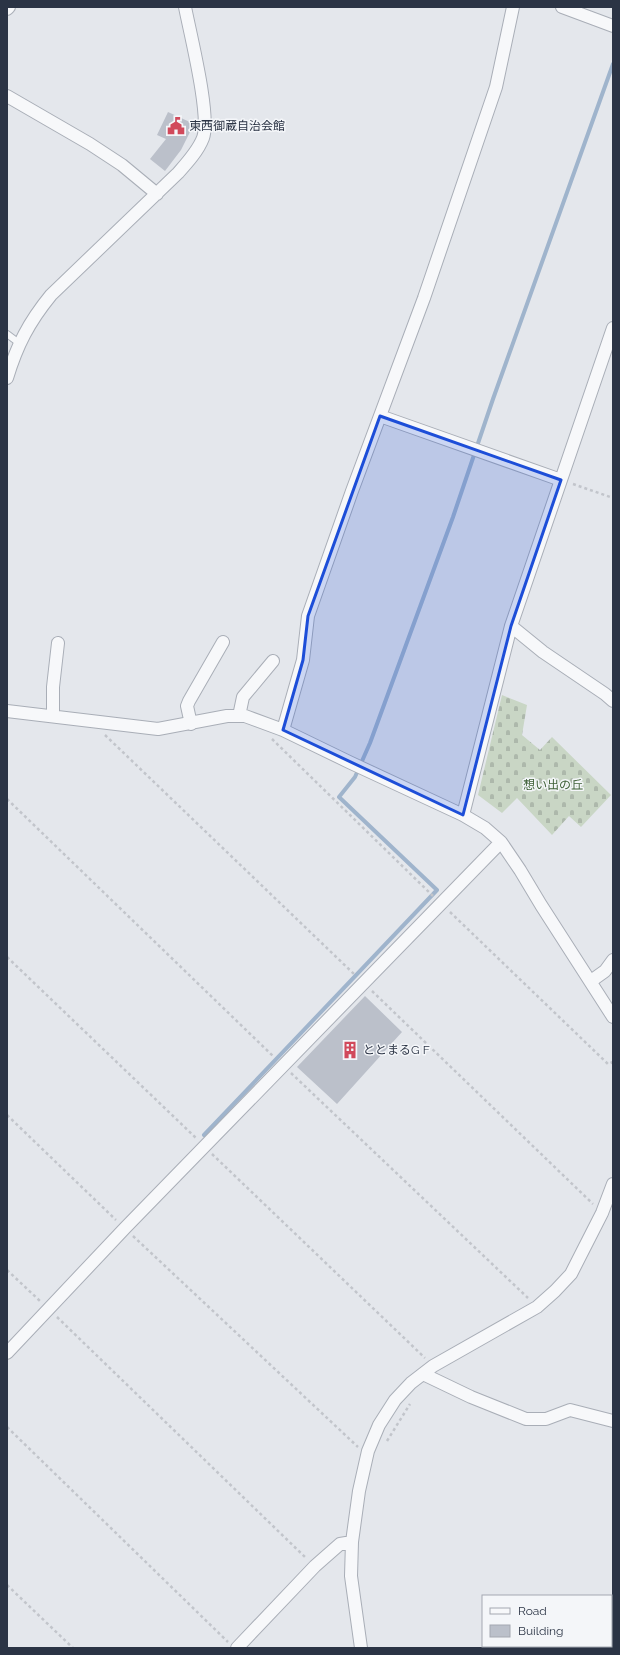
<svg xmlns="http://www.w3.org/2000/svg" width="620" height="1655" viewBox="0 0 620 1655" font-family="Raleway,'Noto Sans JP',sans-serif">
<defs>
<pattern id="cemetery-stones" width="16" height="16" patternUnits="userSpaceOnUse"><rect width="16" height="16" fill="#c9d6c5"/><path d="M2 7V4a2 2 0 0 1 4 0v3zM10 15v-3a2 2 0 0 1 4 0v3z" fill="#adb8ab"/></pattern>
</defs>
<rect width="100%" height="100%" fill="#e4e7ec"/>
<path fill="url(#cemetery-stones)" d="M502 695 527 705 522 735 540 750 552 737 611 795 581 827 569 816 552 835 517 798 502 813 478 795Z"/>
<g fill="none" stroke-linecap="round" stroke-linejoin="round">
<path stroke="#9fb4cc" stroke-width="4" d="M204 1135 437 890 339 797 355 777 370 743 453 517 493 399 613 64"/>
</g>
<path fill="#bbc0ca" d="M168 112 192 123 188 131 190 132 181 150 165 171 150 159 166 139 157 135Z
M365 996 402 1032 337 1104 297 1067Z"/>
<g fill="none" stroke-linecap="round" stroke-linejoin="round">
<g stroke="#a9aeb7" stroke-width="8">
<path id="lane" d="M7 334 19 343"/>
</g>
<g stroke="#a9aeb7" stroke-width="14">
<path id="street" d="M562 7 613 26
M7 9 9 7
M7 96 90 144 122 165 157 194
M7 378C17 345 29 322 51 295L178 173C187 163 198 151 203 138 211 116 190 33 185 7
M380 416 561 480
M511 626 543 652 605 694 613 701
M7 711 158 729 227 716H245L283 730 349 762 463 815 485 828 501 842 520 870 541 905 613 1017
M53 716V687L58 643
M239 716 243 697 273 661
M191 724 187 706 189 701 223 642
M283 730 303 660 308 616 352 491 424 298 496 87 513 7
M463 815 511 626 613 328
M591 981 605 971 613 960
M7 1353 125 1228 501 842
M423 1374 471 1397 526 1419H546L570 1410 613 1421
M237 1648 315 1566 340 1544 352 1542
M361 1648 351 1576 352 1542 359 1491 368 1451 379 1425 395 1400 411 1383 433 1366 537 1307 555 1291 571 1274 602 1213 613 1184"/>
</g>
<path stroke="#c2c5cb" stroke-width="2.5" stroke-dasharray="3 3" stroke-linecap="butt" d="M573 484 613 498
M105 735 355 975
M272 739 433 896
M7 799 274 1057
M450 912 608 1064 613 1062
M7 957 196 1138
M372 991 593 1204
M291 1073 528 1298
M7 1115 116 1220
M212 1154 425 1358
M133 1236 358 1447
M7 1270 40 1301
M57 1317 306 1558
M7 1427 228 1642
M387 1441 410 1404
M7 1585 73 1648"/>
<use href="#lane" stroke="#f7f8fa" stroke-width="6"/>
<use href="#street" stroke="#f7f8fa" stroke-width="12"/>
</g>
<path fill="#1d4ed8" fill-opacity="0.2" stroke="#1d4ed8" stroke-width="3" stroke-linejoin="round" d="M380 416 561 480 511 626 463 815 283 730 303 660 308 616Z"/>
<defs>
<g id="civic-bare" transform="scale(1.38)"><path d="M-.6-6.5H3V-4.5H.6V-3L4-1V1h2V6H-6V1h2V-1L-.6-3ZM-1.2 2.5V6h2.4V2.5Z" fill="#d1495b" stroke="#f4f6f9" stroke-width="2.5" paint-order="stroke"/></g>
<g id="building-bare" transform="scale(1.38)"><path d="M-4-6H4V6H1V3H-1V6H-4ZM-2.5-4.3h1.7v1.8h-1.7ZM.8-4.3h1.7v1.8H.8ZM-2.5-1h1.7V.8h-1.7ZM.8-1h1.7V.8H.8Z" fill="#d1495b" stroke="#f4f6f9" stroke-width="2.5" paint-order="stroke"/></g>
</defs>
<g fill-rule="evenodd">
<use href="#civic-bare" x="176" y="126"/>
<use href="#building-bare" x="350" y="1050"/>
</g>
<g text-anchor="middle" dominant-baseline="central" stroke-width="3" stroke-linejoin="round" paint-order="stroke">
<g font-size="12" fill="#2b3445" stroke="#f4f6f9" text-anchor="start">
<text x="189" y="126">東西御蔵自治会館</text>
<text x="363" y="1050">ととまるG F</text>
</g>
<g font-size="12" fill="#3f6138" stroke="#f4f6f9">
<text x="553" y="785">想い出の丘</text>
</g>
</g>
<rect width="620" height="1655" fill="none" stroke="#2b3445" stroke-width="16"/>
<rect x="482" y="1595" width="130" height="52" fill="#f4f6f9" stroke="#a4a8b1"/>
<rect x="490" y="1608" width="20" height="6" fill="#f7f8fa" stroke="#a4a8b1"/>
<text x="518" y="1615" font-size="12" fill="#2b3445">Road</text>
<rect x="490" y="1625" width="20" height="12" fill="#bbc0ca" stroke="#a4a8b1"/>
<text x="518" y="1635" font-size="12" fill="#2b3445">Building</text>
</svg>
